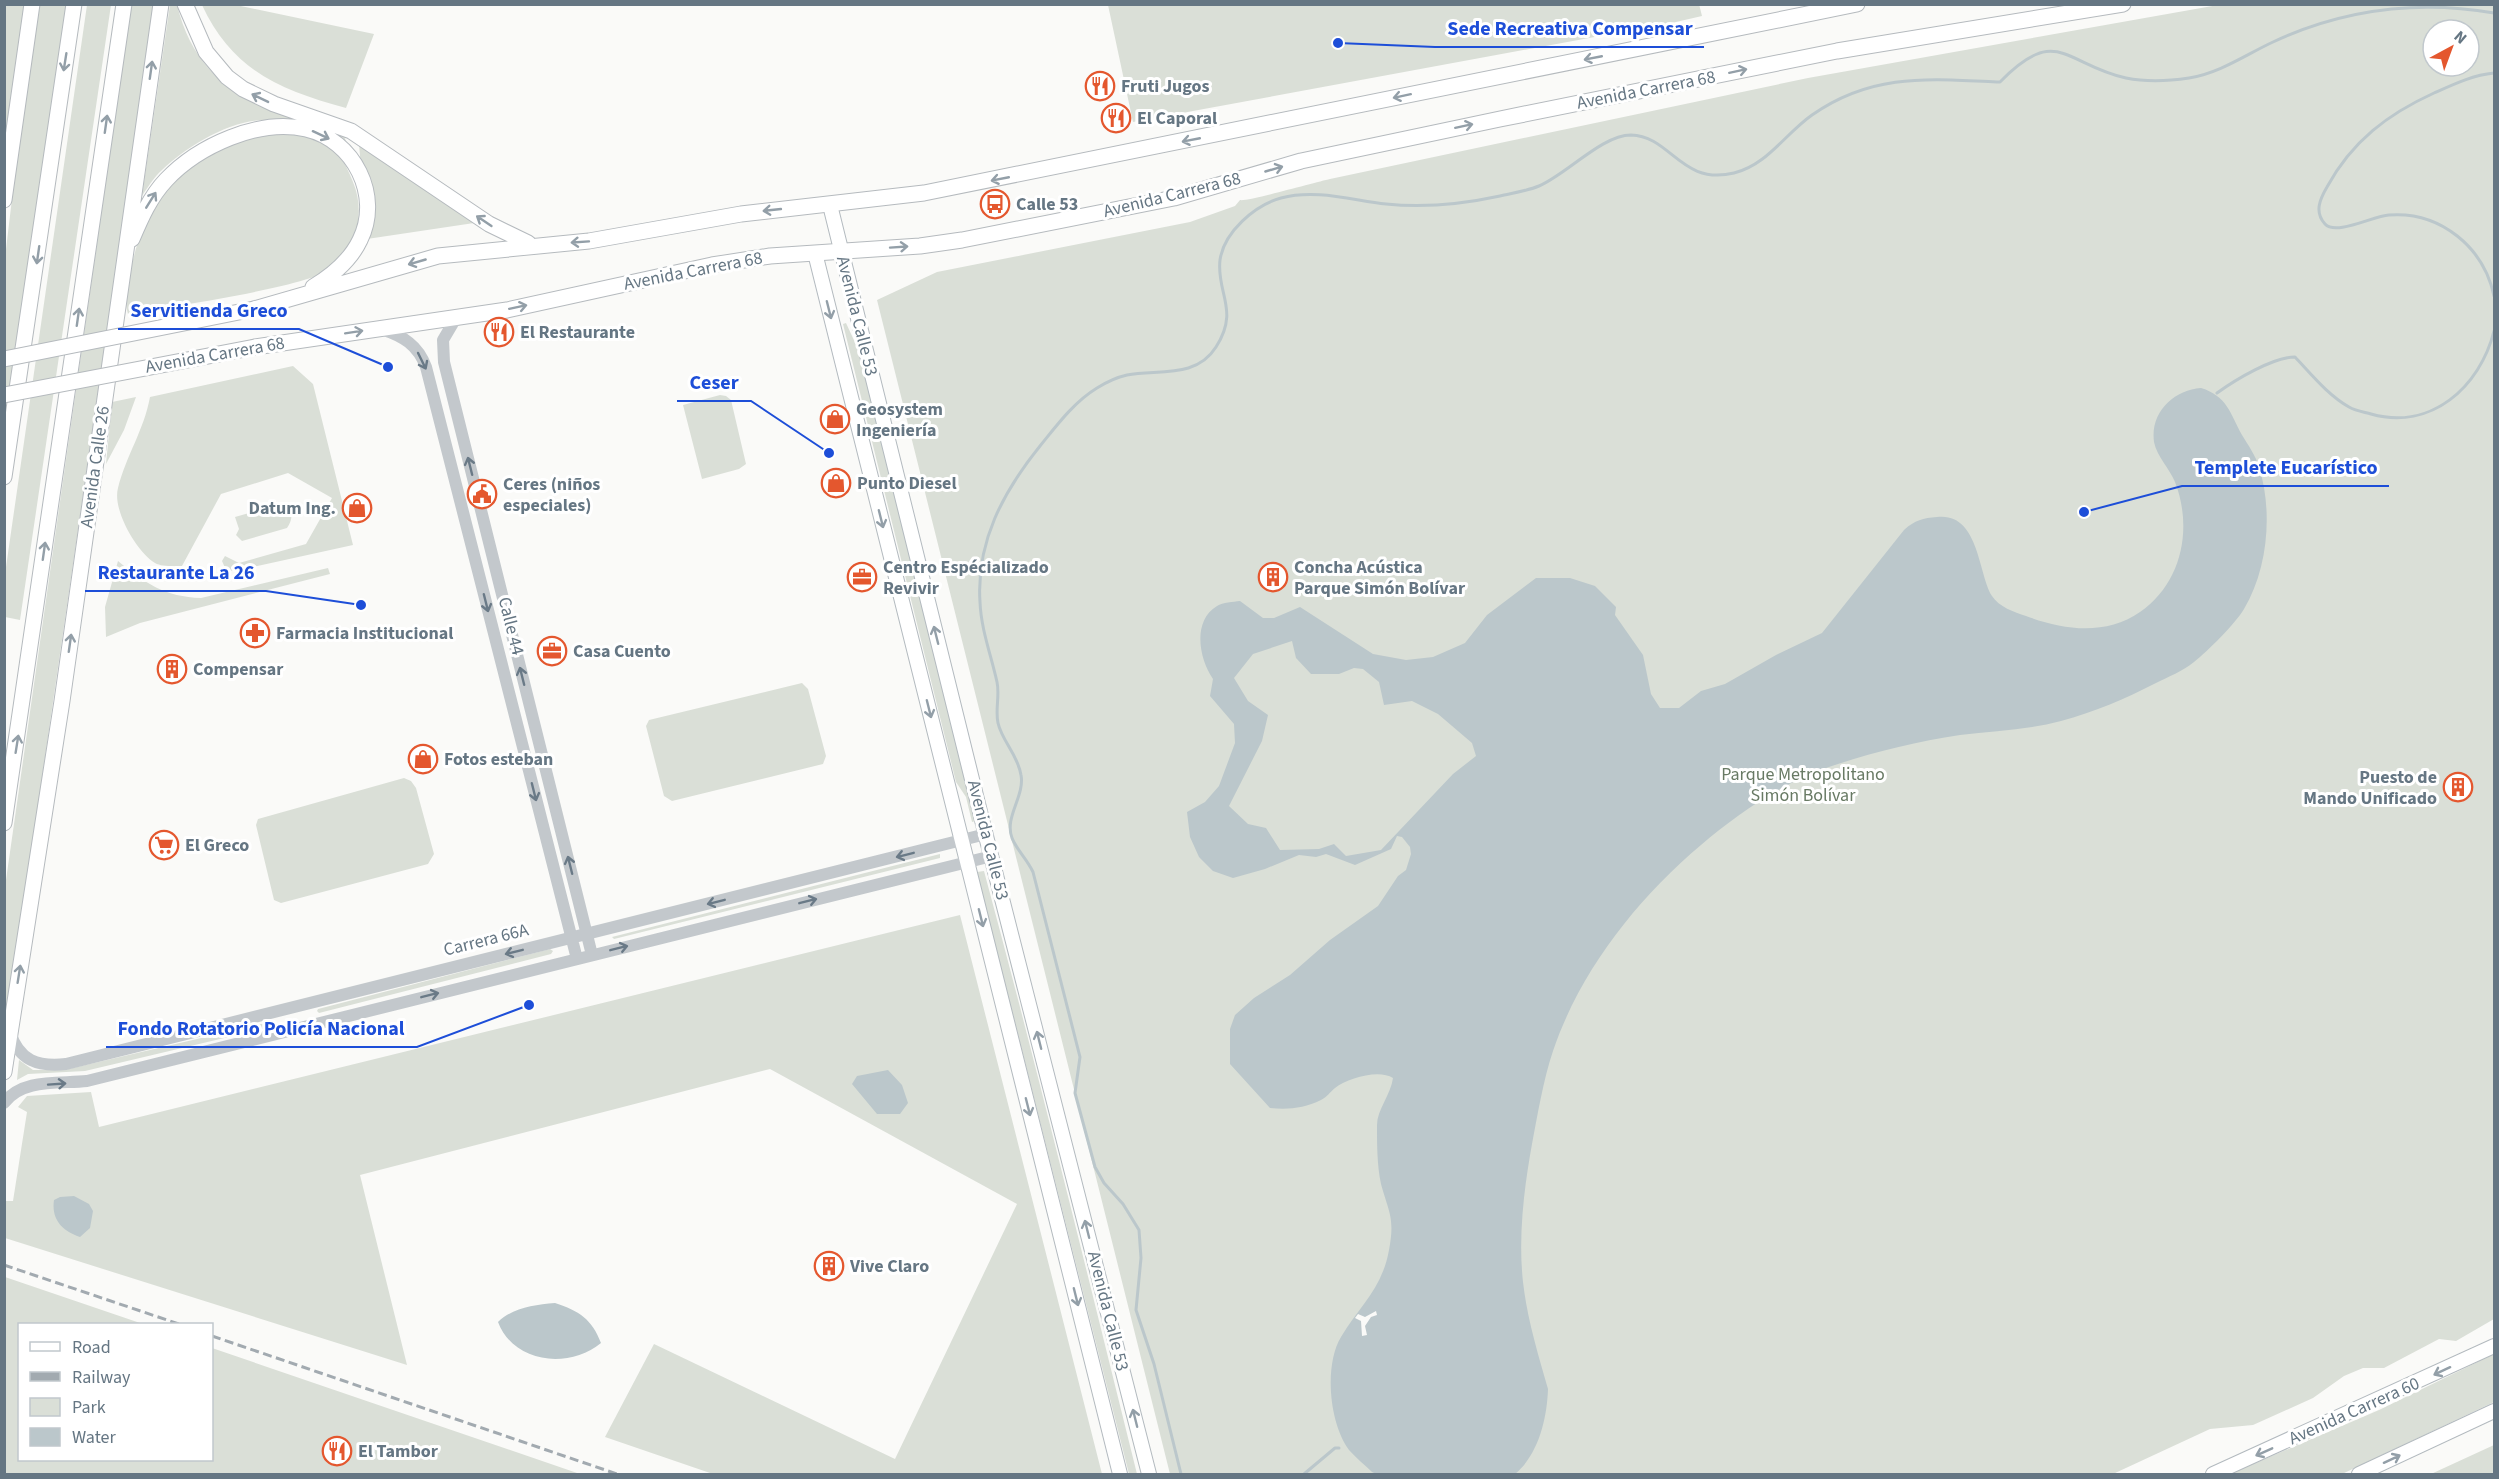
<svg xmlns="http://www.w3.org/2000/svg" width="2499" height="1479" viewBox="0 0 2499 1479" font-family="'Source Sans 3',sans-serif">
<rect width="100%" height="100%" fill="#fafaf8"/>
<path fill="#dadfd7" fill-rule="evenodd" d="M5 4 24 5 5 139 4 5Z
M1699 4 1702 16 1676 22 1133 122 1108 5Z
M40 5H68L5 435 4 266 19 140Z
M87 5H111L20 620 5 617V574Z
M131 5H154L5 1033V887Z
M170 5H177C200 96 265 107 344 134L346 142C325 136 289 121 270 120 233 118 187 146 162 170 154 177 148 187 142 196Z
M202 5H236L374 34 346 108C280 90 232 70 202 5Z
M2218 5H2494V1319L2456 1341 2439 1339 2384 1368H2363L2344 1376 2313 1398 2253 1425 2210 1429 2113 1474H1170L877 300 937 272 1190 222 1235 206 1240 200C1246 202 1316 182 1330 179L1808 78ZM2433 30H2469V66H2433Z
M276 132C318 138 337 139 353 182 365 211 358 244 335 266 315 287 165 307 128 314 123 297 129 273 134 256 157 176 198 149 276 132Z
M359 144 474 223 367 239Z
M846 323 858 349 976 821 972 822 966 797 956 782 843 324Z
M293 366 313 384 353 545 235 571 226 570 222 561 225 556 239 563 306 544 332 498 288 473 221 494 182 566C174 566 162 567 155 563 137 552 112 510 118 488 126 456 144 430 150 397Z
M720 395 726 396 731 400 746 464 739 469 702 479 683 405Z
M136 397 124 430 106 464 112 402Z
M281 504C293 509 294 518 287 528L242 541 236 535 239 529 235 517Z
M118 561C144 583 166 597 201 598L328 568 330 574 140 623 106 637 105 607Z
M802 683 808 689 826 756 823 764 672 801 664 796 646 726 649 720Z
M404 778 411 781 416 788 434 854 428 864 281 903 274 900 256 825 258 819Z
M940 854V858L614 939 612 937Z
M984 871C1038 1071 1087 1273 1137 1474H1129L977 872Z
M960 915 1102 1474H713L605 1437 654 1344 895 1459 1017 1204 770 1069 360 1175 407 1365 5 1238V1201H13L27 1112 18 1107 27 1096 91 1092 99 1127Z
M550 949 553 951 551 954 319 1013 317 1011 318 1009Z
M274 1021 277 1023 275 1026 85 1071 28 1074 17 1080 19 1060 33 1070H64Z
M5 1277 143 1324H20V1460H212V1348L580 1474H5Z
M2494 1354V1402L2342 1474H2230L2379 1410Z
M2494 1445V1474H2431Z"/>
<path fill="#bbc7cb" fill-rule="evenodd" d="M2201 388C2227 396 2230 413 2242 435 2248 445 2256 456 2259 467 2273 511 2268 569 2244 609 2235 624 2208 651 2194 662 2183 671 2168 677 2156 683 2125 699 2094 712 2061 721 2027 730 1994 731 1960 735 1919 741 1878 751 1838 764 1788 779 1741 811 1701 845 1637 899 1580 971 1553 1051 1543 1081 1538 1113 1532 1144 1524 1188 1518 1237 1523 1282 1527 1318 1538 1354 1548 1389 1547 1418 1539 1454 1515 1474H1376L1372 1472C1365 1465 1356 1458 1349 1450 1329 1423 1324 1365 1341 1337 1360 1305 1382 1289 1389 1250 1395 1218 1389 1213 1381 1184 1377 1165 1377 1144 1377 1125 1377 1110 1391 1094 1393 1078 1379 1069 1348 1078 1335 1088 1330 1092 1327 1097 1321 1100 1304 1108 1289 1110 1270 1108L1230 1064V1029L1235 1015 1254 998 1290 975 1330 940 1378 906 1398 876 1406 870 1411 854 1410 847 1402 837 1397 836 1391 849 1355 865 1326 854 1316 857 1299 855 1265 869 1233 878 1213 871 1199 857 1190 837 1187 812 1205 802 1219 786 1235 743 1234 724 1210 696 1213 679C1199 659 1192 621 1217 606 1223 602 1233 602 1240 601L1263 618H1274L1300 607 1373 654 1406 660 1433 657 1465 643 1487 615 1536 578H1570L1595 586 1616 607 1615 615 1643 655 1651 694 1660 708H1679L1701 691 1725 684 1776 655 1822 633 1904 530C1915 520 1923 518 1937 517 1979 512 1978 573 1992 596 1999 607 2014 612 2026 616 2063 630 2106 636 2140 612 2182 583 2193 528 2175 482 2170 469 2157 457 2154 442 2150 412 2174 390 2201 388ZM1292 641 1296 658 1311 674H1339L1354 668 1363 669 1379 682 1384 705 1412 701 1438 714 1472 743 1476 756 1453 774 1381 850 1346 856 1334 844 1319 849 1280 850 1266 828 1248 824 1229 806 1262 741 1268 715 1248 701 1234 678 1253 654Z
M888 1070 902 1085 908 1103 900 1114H877L852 1084 857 1076Z
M74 1196 89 1204 93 1211 90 1228 80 1237C63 1231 51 1220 54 1200L60 1197Z
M555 1303C579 1311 592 1319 601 1343 569 1369 514 1364 498 1322 514 1307 534 1305 555 1303Z"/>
<path fill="#fafaf8" d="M1376 1311 1377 1315 1371 1317 1365 1326 1367 1335 1362 1336 1361 1321 1355 1318 1358 1314 1365 1317Z"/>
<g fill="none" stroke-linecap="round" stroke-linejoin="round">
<path stroke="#bbc7cb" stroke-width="3" d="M2494 73C2473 75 2454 84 2434 93 2388 114 2352 141 2327 187 2320 199 2314 212 2325 224 2336 236 2373 216 2389 215 2441 211 2484 248 2494 296
M2217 393C2235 380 2273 357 2295 357 2312 375 2328 395 2349 407 2356 411 2364 412 2371 414 2431 431 2480 387 2494 331
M1181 1474 1154 1364 1136 1310 1141 1258 1139 1230 1123 1204 1104 1183 1095 1167 1075 1093 1080 1057 1033 872C1027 859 1016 849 1012 838 1004 817 1025 796 1021 775 1018 755 1002 741 998 723 995 710 1000 695 997 682 991 655 981 629 980 602 976 542 1003 492 1040 446 1057 425 1074 402 1097 388 1105 383 1118 377 1127 375 1158 369 1196 379 1216 347 1240 310 1216 293 1220 260 1224 232 1255 205 1281 198 1316 189 1351 200 1386 204 1424 208 1463 204 1500 196 1513 193 1527 191 1539 186 1567 174 1602 135 1631 135 1671 136 1681 186 1734 173 1767 165 1785 134 1812 115 1873 72 1931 79 2000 82 2057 23 2066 65 2126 78 2146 82 2169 81 2189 78 2220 73 2245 55 2273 42 2344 9 2417 0 2494 13
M1304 1474 1335 1448H1339"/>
<g stroke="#b3babf" stroke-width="16">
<path id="secondary" d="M830 205 987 840 1149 1474
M815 253 1120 1474
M2213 1474 2494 1346
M2359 1474 2494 1411"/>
</g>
<g stroke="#b5babe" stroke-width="17">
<path id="primary" d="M185 4 206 52 227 77 243 89 274 104 351 131 489 224 528 243
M4 200 32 4
M132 239C141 218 150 197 166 180 198 146 259 118 306 129 354 140 382 196 360 240 350 261 333 275 313 287
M254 309 438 256 589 241 741 214 924 193 1857 4
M255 347 507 310 712 265 770 256 920 246 962 240 1174 198 1301 161 1500 119 1837 51 2123 4
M4 477 74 4
M4 823 124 4
M4 1072 62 701 161 4"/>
</g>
<path stroke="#c3c8cc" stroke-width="12" d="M456 318 443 340 444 362 592 955
M381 329C403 336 418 345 426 367L577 959
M10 1032C19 1061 38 1067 66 1064L986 834
M4 1103C22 1078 60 1084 87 1081L992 856"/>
<use href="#secondary" stroke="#fff" stroke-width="14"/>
<use href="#primary" stroke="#fff" stroke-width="15"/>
<path stroke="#a2aab0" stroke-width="3" stroke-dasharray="9 4.5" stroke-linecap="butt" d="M4 1265 179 1324
M212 1336 617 1474"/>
<g stroke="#b5babe" stroke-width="17" stroke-linecap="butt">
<path id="primary-bridge" d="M4 359 254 309
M4 395 255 347"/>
</g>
<use href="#primary-bridge" stroke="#fff" stroke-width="15"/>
</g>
<defs><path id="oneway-shaft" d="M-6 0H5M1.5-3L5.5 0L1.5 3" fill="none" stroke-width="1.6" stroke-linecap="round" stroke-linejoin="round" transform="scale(1.5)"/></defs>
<g stroke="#939fa8">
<use href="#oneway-shaft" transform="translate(1593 58) rotate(169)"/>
<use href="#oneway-shaft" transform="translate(65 62) rotate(99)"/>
<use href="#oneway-shaft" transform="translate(151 70) rotate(-82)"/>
<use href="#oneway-shaft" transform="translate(1738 71) rotate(-12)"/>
<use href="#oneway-shaft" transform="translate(1402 96) rotate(168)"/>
<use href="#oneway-shaft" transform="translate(260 98) rotate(-154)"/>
<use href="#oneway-shaft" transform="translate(106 124) rotate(-82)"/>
<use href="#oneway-shaft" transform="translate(1464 126) rotate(-12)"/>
<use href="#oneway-shaft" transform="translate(321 135) rotate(25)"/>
<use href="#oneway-shaft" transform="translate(1191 140) rotate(169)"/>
<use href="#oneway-shaft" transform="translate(1274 169) rotate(-16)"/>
<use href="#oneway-shaft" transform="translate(1000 179) rotate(169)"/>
<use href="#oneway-shaft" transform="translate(151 200) rotate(-58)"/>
<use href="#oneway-shaft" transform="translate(772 210) rotate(174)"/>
<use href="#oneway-shaft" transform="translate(484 221) rotate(-146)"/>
<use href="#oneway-shaft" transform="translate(580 242) rotate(176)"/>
<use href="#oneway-shaft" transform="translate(899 247) rotate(-4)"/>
<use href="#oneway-shaft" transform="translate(38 255) rotate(98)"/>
<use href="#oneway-shaft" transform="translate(417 262) rotate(164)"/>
<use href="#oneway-shaft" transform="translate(518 307) rotate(-12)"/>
<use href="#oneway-shaft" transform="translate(829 310) rotate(76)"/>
<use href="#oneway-shaft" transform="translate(78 317) rotate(-82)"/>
<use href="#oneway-shaft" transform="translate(354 332) rotate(-9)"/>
<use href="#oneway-shaft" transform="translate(881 519) rotate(76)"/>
<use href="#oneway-shaft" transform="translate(44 551) rotate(-82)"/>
<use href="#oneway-shaft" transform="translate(936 635) rotate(-104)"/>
<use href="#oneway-shaft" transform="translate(70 643) rotate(-82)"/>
<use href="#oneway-shaft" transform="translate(929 709) rotate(76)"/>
<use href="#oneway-shaft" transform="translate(17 744) rotate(-81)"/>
<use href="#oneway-shaft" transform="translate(981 918) rotate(76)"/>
<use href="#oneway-shaft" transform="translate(19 974) rotate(-81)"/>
<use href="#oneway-shaft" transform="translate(1039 1040) rotate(-104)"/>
<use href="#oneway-shaft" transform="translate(1028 1107) rotate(76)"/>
<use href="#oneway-shaft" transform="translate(1087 1229) rotate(-104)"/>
<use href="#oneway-shaft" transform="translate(1076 1297) rotate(76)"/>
<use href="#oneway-shaft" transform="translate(2442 1371) rotate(155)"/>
<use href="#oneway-shaft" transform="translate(1135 1418) rotate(-104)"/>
<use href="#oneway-shaft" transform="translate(2264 1452) rotate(156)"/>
<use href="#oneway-shaft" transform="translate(2392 1459) rotate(-25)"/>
</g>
<g stroke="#6a7a87">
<use href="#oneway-shaft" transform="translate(422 361) rotate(64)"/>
<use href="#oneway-shaft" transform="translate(470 466) rotate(-104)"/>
<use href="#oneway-shaft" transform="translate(486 603) rotate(76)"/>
<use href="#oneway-shaft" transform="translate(522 676) rotate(-104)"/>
<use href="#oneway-shaft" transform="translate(534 792) rotate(76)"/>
<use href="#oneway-shaft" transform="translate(905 855) rotate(166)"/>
<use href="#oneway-shaft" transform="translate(570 865) rotate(-104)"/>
<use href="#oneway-shaft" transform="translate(808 901) rotate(-14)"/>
<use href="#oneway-shaft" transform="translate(716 902) rotate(166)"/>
<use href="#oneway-shaft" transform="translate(619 948) rotate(-14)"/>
<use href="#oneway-shaft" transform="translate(514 952) rotate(166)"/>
<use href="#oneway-shaft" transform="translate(430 995) rotate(-14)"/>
<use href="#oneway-shaft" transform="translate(57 1084) rotate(-4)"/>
</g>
<defs>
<g id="restaurant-ring" transform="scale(1.5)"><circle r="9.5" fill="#fff" stroke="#e4572e" stroke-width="1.5"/><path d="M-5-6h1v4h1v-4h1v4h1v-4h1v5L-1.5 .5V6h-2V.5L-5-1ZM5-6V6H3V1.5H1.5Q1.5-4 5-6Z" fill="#e4572e"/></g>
<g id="bus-ring" transform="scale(1.5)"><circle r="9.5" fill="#fff" stroke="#e4572e" stroke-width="1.5"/><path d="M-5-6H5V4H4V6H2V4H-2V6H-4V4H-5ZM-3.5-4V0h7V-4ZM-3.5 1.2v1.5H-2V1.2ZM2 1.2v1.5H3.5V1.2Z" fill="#e4572e"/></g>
<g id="shop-ring" transform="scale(1.5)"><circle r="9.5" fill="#fff" stroke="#e4572e" stroke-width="1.5"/><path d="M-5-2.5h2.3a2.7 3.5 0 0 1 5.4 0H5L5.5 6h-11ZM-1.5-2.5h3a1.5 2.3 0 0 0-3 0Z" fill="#e4572e"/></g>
<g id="civic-ring" transform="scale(1.5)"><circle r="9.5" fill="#fff" stroke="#e4572e" stroke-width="1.5"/><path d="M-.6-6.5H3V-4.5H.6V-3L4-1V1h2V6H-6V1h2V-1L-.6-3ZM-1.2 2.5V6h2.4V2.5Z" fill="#e4572e"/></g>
<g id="office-ring" transform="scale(1.5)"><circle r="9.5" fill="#fff" stroke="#e4572e" stroke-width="1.5"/><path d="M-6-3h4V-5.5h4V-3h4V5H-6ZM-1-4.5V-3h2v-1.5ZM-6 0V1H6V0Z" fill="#e4572e"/></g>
<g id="building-ring" transform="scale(1.5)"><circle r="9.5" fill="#fff" stroke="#e4572e" stroke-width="1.5"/><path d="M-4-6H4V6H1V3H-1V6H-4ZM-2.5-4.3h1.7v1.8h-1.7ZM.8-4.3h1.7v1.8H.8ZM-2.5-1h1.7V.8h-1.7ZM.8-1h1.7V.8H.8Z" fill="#e4572e"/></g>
<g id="pharmacy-ring" transform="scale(1.5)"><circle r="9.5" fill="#fff" stroke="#e4572e" stroke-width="1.5"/><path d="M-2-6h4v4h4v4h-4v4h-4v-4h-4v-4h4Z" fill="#e4572e"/></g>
<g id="supermarket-ring" transform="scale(1.5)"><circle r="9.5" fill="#fff" stroke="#e4572e" stroke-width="1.5"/><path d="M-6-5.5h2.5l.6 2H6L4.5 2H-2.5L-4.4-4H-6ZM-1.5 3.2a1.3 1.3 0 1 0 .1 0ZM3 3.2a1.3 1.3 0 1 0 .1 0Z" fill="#e4572e"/></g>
</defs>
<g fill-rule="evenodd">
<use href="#restaurant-ring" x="1100" y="86"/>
<use href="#restaurant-ring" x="1116" y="118"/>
<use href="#bus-ring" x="995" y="204"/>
<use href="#restaurant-ring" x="499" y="332"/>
<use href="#shop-ring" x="835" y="419"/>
<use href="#shop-ring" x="836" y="483"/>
<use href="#civic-ring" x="482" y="494"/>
<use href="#shop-ring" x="357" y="508"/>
<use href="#office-ring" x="862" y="577"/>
<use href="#building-ring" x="1273" y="577"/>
<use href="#pharmacy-ring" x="255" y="633"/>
<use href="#office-ring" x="552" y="651"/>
<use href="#building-ring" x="172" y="669"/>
<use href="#shop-ring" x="423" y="759"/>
<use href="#building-ring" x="2458" y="787"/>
<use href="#supermarket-ring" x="164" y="845"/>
<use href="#building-ring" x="829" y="1266"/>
<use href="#restaurant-ring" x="337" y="1451"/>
</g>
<g text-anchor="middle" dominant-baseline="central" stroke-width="6" stroke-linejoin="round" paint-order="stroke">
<g font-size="18" font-weight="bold" fill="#657683" stroke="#fff" text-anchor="start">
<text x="1121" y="86">Fruti Jugos</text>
<text x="1137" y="118">El Caporal</text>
<text x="1016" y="204">Calle 53</text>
<text x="520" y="332">El Restaurante</text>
<text x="856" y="409">Geosystem<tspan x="856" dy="21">Ingeniería</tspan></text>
<text x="857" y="483">Punto Diesel</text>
<text x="503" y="484">Ceres (niños<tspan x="503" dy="21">especiales)</tspan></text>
<text x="336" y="508" text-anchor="end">Datum Ing.</text>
<text x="883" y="567">Centro Espécializado<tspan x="883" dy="21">Revivir</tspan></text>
<text x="1294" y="567">Concha Acústica<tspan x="1294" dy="21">Parque Simón Bolívar</tspan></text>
<text x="276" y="633">Farmacia Institucional</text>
<text x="573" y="651">Casa Cuento</text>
<text x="193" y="669">Compensar</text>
<text x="444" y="759">Fotos esteban</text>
<text x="2437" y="777" text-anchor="end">Puesto de<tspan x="2437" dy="21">Mando Unificado</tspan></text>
<text x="185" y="845">El Greco</text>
<text x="850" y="1266">Vive Claro</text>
<text x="358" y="1451">El Tambor</text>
</g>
<g font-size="18" fill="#657683" stroke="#fff">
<text transform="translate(1646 90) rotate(-11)">Avenida Carrera 68</text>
<text transform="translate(1172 195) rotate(-14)">Avenida Carrera 68</text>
<text transform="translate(693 271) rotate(-11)">Avenida Carrera 68</text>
<text transform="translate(857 316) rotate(76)">Avenida Calle 53</text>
<text transform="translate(215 355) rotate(-10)">Avenida Carrera 68</text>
<text transform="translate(95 467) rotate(-82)">Avenida Calle 26</text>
<text transform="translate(511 626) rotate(76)">Calle 44</text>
<text transform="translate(988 840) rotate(76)">Avenida Calle 53</text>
<text transform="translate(486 940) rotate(-14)">Carrera 66A</text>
<text transform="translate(1108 1311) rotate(76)">Avenida Calle 53</text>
<text transform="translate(2354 1411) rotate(-24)">Avenida Carrera 60</text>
</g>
<g font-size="18" fill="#687a64" stroke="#fff">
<text x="1803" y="774">Parque Metropolitano<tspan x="1803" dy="21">Simón Bolívar</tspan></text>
</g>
</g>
<path fill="none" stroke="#1d4ed8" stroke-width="2" d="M1338 43L1435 47H1704M388 367L299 329H118M829 453L751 401H677M2084 512L2182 486H2389M361 605L266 591H85M529 1005L417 1047H106"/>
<g fill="#1d4ed8" stroke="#fff" stroke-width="2">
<circle cx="1338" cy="43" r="6"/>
<circle cx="388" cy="367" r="6"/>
<circle cx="829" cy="453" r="6"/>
<circle cx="2084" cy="512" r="6"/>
<circle cx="361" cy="605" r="6"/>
<circle cx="529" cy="1005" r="6"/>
</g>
<g font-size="20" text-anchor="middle" font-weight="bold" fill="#1d4ed8" stroke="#fff" stroke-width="6" stroke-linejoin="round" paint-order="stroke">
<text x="1570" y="35">Sede Recreativa Compensar</text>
<text x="209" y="317">Servitienda Greco</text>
<text x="714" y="389">Ceser</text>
<text x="2286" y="474">Templete Eucarístico</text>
<text x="176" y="579">Restaurante La 26</text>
<text x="261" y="1035">Fondo Rotatorio Policía Nacional</text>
</g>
<rect width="2499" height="1479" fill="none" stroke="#657683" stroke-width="12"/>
<rect x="18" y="1323" width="195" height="138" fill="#ffffff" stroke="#c1c8cd" stroke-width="1.5"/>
<rect x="30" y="1342" width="30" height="9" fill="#ffffff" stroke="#c1c8cd" stroke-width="1.5"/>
<text x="72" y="1353" font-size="18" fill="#657683">Road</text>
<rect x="30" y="1372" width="30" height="9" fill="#a2aab0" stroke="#c1c8cd" stroke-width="1.5"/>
<text x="72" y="1383" font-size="18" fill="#657683">Railway</text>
<rect x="30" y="1398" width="30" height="18" fill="#dadfd7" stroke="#c1c8cd" stroke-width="1.5"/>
<text x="72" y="1413" font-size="18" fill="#657683">Park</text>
<rect x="30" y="1428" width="30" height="18" fill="#bbc7cb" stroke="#c1c8cd" stroke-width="1.5"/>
<text x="72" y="1443" font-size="18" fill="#657683">Water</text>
<g transform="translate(2451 48) rotate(41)"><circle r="28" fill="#ffffff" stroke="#c1c8cd" stroke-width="1.5"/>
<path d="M0-4.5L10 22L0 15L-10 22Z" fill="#e4572e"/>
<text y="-9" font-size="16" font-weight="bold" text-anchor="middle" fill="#657683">N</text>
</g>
</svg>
